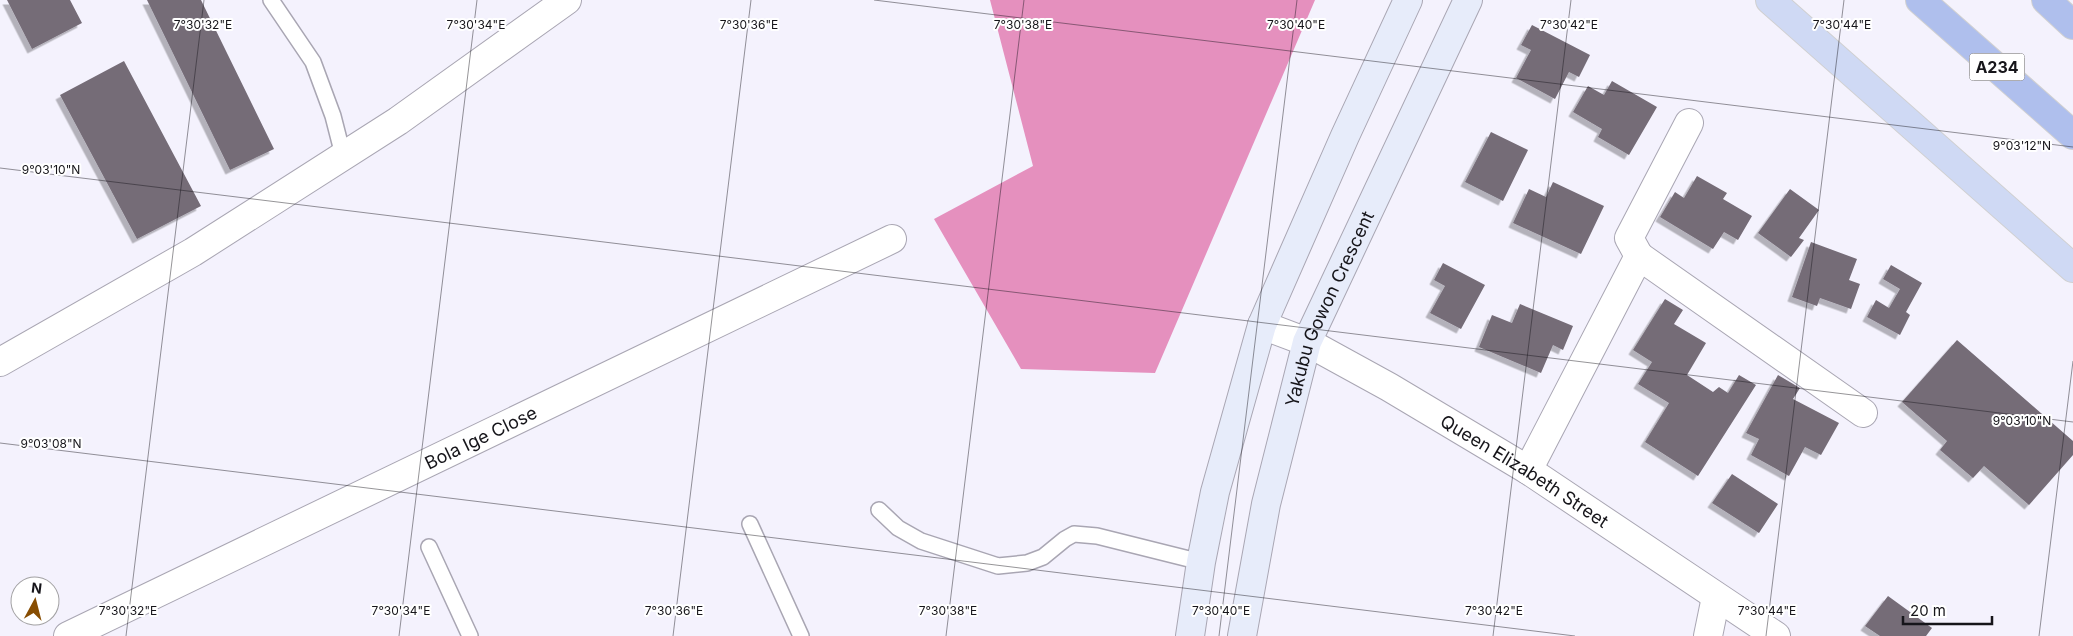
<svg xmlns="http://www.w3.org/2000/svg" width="2073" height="636" viewBox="0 0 2073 636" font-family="Inter,sans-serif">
<defs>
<filter id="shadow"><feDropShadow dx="-4.5" dy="4.5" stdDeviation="0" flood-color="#0004"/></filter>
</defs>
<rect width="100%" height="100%" fill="#f4f2fd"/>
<path fill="#e590be" d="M990 0H1315L1155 373 1021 369 934 219 1033 166Z"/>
<path fill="#756c77" filter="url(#shadow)" d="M7 0H70L82 23 32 49Z
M147 0H201L274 149 230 170Z
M1532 25 1590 55 1579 77 1569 72 1555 99 1516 78 1531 50 1521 45Z
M124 61 201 206 137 239 60 95Z
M1612 81 1657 107 1629 155 1598 137 1602 129 1573 112 1588 86 1604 95Z
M1491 132 1528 150 1503 201 1465 182Z
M1697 176 1727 193 1723 199 1752 216 1738 240 1724 232 1713 249 1660 217 1675 192 1684 198Z
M1553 182 1604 206 1581 254 1513 223 1529 189 1546 197Z
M1790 189 1819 210 1799 238 1804 240 1791 257 1758 233Z
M1811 242 1857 259 1849 280 1860 284 1851 309 1820 298 1817 306 1792 297Z
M1443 263 1485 285 1461 329 1430 313 1445 286 1434 280Z
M1891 265 1922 283 1906 312 1910 315 1900 335 1867 317 1876 300 1889 308 1900 289 1883 279Z
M1665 299 1683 310 1674 324 1706 343 1687 375 1713 392 1719 387 1728 393 1739 375 1756 385 1698 476 1645 442 1669 403 1638 384 1652 362 1633 350Z
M1520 304 1573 326 1563 350 1553 345 1541 373 1479 347 1492 315 1512 323Z
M1957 340 2073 441V455L2029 505 1984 466 1973 478 1940 450 1947 441 1902 402Z
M1778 375 1800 388 1793 399 1839 423 1821 455 1805 447 1789 476 1751 455 1759 439 1746 433Z
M1732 474 1778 504 1759 533 1712 503Z
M1888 596 1932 628 1926 636H1880L1865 626Z"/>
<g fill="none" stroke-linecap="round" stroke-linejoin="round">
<g stroke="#a9a6b3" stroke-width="18">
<path id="lane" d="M271 0 313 62 333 116 343 155
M879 510 898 528 921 541 998 566 1027 563 1043 557 1065 539 1074 534 1097 536 1201 562
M750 524 801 636
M429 547 470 636"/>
</g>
<g stroke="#a9a6b3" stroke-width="30">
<g id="street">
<path d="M1639 256 1863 413"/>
<path id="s1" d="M1262 325 1307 342 1389 387 1528 470 1776 636"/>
<path d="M0 362 193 252 398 121 567 0"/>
<path d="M1528 470 1639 256 1629 238 1689 123"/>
<path id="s2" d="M68 636 892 239"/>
<path d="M1708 636 1716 597"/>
</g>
</g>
<g stroke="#a9a6b3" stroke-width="30">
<g id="secondary">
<path d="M1190 636 1201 562 1215 492 1262 325 1345 136 1408 0"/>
<path id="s3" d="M1242 636 1266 504 1307 342 1468 0"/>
</g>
</g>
<g stroke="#d0d0d1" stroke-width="30">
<path id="primary" d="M1770 0 2073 268"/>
</g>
<g stroke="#d0d0d1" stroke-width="30">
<path id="highway" d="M1920 0 2073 135
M2046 0 2073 25"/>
</g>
<use href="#lane" stroke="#fff" stroke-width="15"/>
<use href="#street" stroke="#fff" stroke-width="28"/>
<use href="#secondary" stroke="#e7ecfa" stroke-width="28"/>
<use href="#primary" stroke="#cfd9f4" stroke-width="28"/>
<use href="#highway" stroke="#afbfed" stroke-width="28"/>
</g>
<path fill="none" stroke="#16151a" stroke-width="1" stroke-opacity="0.45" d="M874 0 2073 147M0 168 2073 422M0 443 1575 636M126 636 204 0M399 636 477 0M673 636 751 0M946 636 1024 0M1219 636 1297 0M1493 636 1571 0M1766 636 1844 0M2039 636 2073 361"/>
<g text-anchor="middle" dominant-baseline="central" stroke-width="4" stroke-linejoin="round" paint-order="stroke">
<rect fill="#fff" stroke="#5c5b5f" stroke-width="1" x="1969.5" y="53.5" width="55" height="27" rx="4"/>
<g font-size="16" font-weight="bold" fill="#16151a">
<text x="1997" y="67">A234</text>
</g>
<g font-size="18" fill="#16151a" stroke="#fff">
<text stroke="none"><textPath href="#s3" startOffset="340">Yakubu Gowon Crescent</textPath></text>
<text stroke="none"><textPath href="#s2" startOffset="458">Bola Ige Close</textPath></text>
<text stroke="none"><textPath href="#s1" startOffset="301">Queen Elizabeth Street</textPath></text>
</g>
</g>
<g font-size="12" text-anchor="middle" fill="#16151a" stroke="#fff" stroke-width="4" stroke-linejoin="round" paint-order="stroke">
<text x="203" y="29">7°30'32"E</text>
<text x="476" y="29">7°30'34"E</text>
<text x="749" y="29">7°30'36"E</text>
<text x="1023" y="29">7°30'38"E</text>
<text x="1296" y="29">7°30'40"E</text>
<text x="1569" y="29">7°30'42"E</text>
<text x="1842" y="29">7°30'44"E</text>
<text x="2022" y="150">9°03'12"N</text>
<text x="51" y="174">9°03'10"N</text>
<text x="2022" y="425">9°03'10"N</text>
<text x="51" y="448">9°03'08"N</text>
<text x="128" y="615">7°30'32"E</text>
<text x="401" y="615">7°30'34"E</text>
<text x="674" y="615">7°30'36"E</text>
<text x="948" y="615">7°30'38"E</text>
<text x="1221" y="615">7°30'40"E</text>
<text x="1494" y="615">7°30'42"E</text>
<text x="1767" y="615">7°30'44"E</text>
</g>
<g transform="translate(35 601) rotate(7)"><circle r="24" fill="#ffffff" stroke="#a2a1a3"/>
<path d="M0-4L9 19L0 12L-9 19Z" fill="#874d02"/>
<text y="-8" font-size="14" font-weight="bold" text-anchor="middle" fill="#16151a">N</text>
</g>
<path d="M1903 616v8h89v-8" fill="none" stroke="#16151a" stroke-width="2.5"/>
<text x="1910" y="616" font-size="15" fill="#16151a" stroke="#ffffff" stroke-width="4" paint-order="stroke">20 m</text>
</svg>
